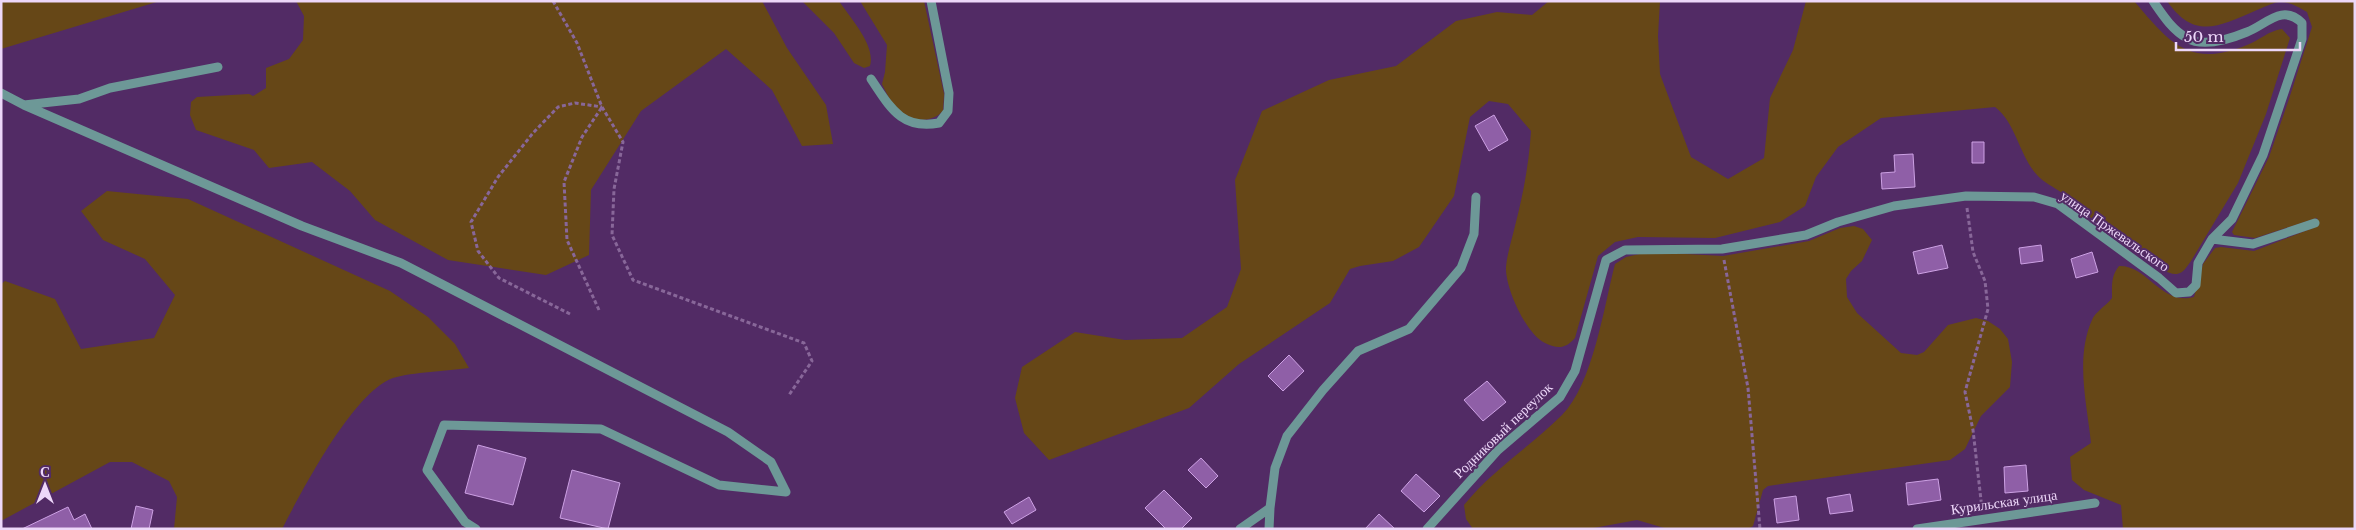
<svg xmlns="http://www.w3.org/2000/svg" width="2356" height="530" viewBox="0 0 2356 530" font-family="'Libre Baskerville',serif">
<rect width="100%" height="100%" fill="#522b65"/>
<path fill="#664717" d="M1 1H160L1 49Z
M296 1H762L787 48 826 105 833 144 802 146 772 90 726 49 641 111 591 190 589 255 546 275 448 260 375 220 350 191 312 162 269 168 254 150 196 130 190 115 191 102 197 97 249 94 253 96 266 88V68L289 59 303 40 304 16Z
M802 1H839C850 18 876 45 870 66L864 68 854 63 834 33Z
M860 1H924L944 94 943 111C928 126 907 120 894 105 889 99 885 90 882 84L885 72 887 45Z
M1549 1H1660L1658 36 1660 74 1691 157 1728 179 1764 158 1770 98 1793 50 1806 1H2134C2169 42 2189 69 2247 45 2260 40 2268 31 2282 29L2290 38 2266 114 2238 183 2191 261C2187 266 2184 273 2177 274 2157 277 2080 208 2062 193 2054 187 2043 182 2037 175 2019 155 2016 123 1995 107L1881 118 1838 147 1816 177 1805 206 1780 222 1715 238 1638 237 1615 242 1598 256 1575 338C1565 349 1558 349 1545 343 1526 334 1505 288 1506 267 1507 254 1512 239 1515 226 1523 195 1529 164 1531 131L1508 104 1489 101 1470 117 1454 196 1419 247 1393 261 1360 266 1350 269 1330 303 1239 364 1189 408 1049 460 1024 433 1015 398 1022 367 1075 332 1125 340 1182 338 1227 307 1241 269 1235 180 1262 111 1329 80 1396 66 1456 21 1497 12 1532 15Z
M2167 1H2355V529H2123L2121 505 2084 490 2072 480 2070 457 2091 443C2087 404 2075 358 2092 320 2095 312 2106 306 2112 298 2112 285 2111 276 2119 266 2148 265 2161 306 2194 297L2203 264 2215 248 2221 247 2254 251 2318 226 2317 218 2255 238 2234 235 2232 232 2269 157 2289 99 2312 27 2307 12C2299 7 2288 1 2279 2 2271 3 2263 8 2257 10 2219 26 2195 41 2167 1Z
M107 191 188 199 390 291 428 317 455 344 469 368C447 371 413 372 393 378 353 392 302 491 282 529H174L177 497 169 481 132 462H110L1 521V284L5 281 55 299 81 349 154 338 175 295 145 259 103 240 81 211Z
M1854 226 1863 229 1872 240 1862 261 1851 271 1846 279 1847 297 1857 313 1901 353 1917 355 1924 352 1948 325 1976 318 1988 321 2000 329 2008 339 2012 362 2010 387 1981 416 1965 449 1950 460 1768 486 1763 490 1753 526 1748 529H1668L1637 520 1588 529H1473L1466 519 1464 505C1492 470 1530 447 1562 415 1593 384 1604 306 1615 264L1626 257 1649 252 1723 256 1809 241 1840 228Z"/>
<path fill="#8f5fa7" stroke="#cda1e4" d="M1494 115 1508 140 1489 151 1475 126Z
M1972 142H1984V163H1972Z
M1913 154 1915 187 1882 189 1881 173 1895 172 1894 155Z
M1942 245 1948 268 1918 274 1913 252Z
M2041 245 2043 261 2021 264 2019 248Z
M2092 252 2098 272 2076 278 2071 259Z
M1289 355 1304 371 1283 391 1268 376Z
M1487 381 1506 402 1483 421 1464 400Z
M478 445 526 458 513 505 465 493Z
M1201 458 1218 476 1206 488 1188 470Z
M2026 465 2028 491 2005 493 2004 467Z
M572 470 620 483 608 529 560 518Z
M1416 474 1440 496 1424 512 1401 491Z
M1938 479 1941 500 1908 505 1906 483Z
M1164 490 1192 518 1181 529H1166L1145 508Z
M1850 494 1853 511 1830 514 1827 498Z
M1796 496 1799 520 1777 523 1774 499Z
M1029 497 1036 510 1012 524 1004 512Z
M136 506 153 510 149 529H131Z
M68 507 74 520 85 514 92 529H22Z
M1379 514 1395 529H1365Z"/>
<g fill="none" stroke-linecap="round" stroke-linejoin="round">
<path stroke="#886799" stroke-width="3" stroke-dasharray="4 2.5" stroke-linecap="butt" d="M553 1 577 43 602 107 623 142 614 189 612 235 633 280 804 343 812 361 789 395
M1967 208 1973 252 1985 281 1988 309 1965 392 1973 430 1982 509
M1724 260 1748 388 1760 529
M599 310 567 240 564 182 582 137 602 107
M570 314 499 278 478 251 471 222 498 177 533 133 558 107 575 103 602 107"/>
<path stroke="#6d9897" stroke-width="9" d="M2153 1C2162 14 2172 30 2187 38 2204 48 2230 39 2247 32 2266 25 2282 3 2302 23V39L2263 155 2232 219 2212 239 2253 244 2315 223
M871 79C890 107 901 130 939 123L948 111 949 93 931 1
M1 93 24 105 79 99 110 88 218 67
M24 105 302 226 401 263 728 432 771 462 786 492 719 485 601 429 444 425 427 470 465 522 476 529
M1240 529 1270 508 1275 468 1287 436 1323 390 1358 351 1409 329 1461 268 1474 234 1476 197
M1269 529 1270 508
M1427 529 1498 450 1560 397 1575 371 1606 260 1625 250 1722 249 1806 235 1838 222 1894 206 1966 196 2034 197 2058 204 2159 278 2176 293 2189 292 2196 285 2198 263 2212 239
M1917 529 2095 503"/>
</g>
<g text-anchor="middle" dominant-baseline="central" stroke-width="4" stroke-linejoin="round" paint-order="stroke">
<g font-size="14" fill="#edd7f9" stroke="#522b65">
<text transform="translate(2115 231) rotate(35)">улица Пржевальского</text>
<text transform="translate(1503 430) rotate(-44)">Родниковый переулок</text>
<text transform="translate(2004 502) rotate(-8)">Курильская улица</text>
</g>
</g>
<rect width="2356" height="530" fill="none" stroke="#edd7f9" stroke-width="5"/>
<g transform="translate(45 485)" stroke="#522b65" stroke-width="4" paint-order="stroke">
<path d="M0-4L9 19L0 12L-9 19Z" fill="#edd7f9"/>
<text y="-8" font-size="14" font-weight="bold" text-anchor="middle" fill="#edd7f9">С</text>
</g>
<path d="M2176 42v8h124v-8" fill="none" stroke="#edd7f9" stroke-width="2.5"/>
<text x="2184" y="42" font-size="15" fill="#edd7f9" stroke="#522b65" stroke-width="4" paint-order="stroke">50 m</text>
</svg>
